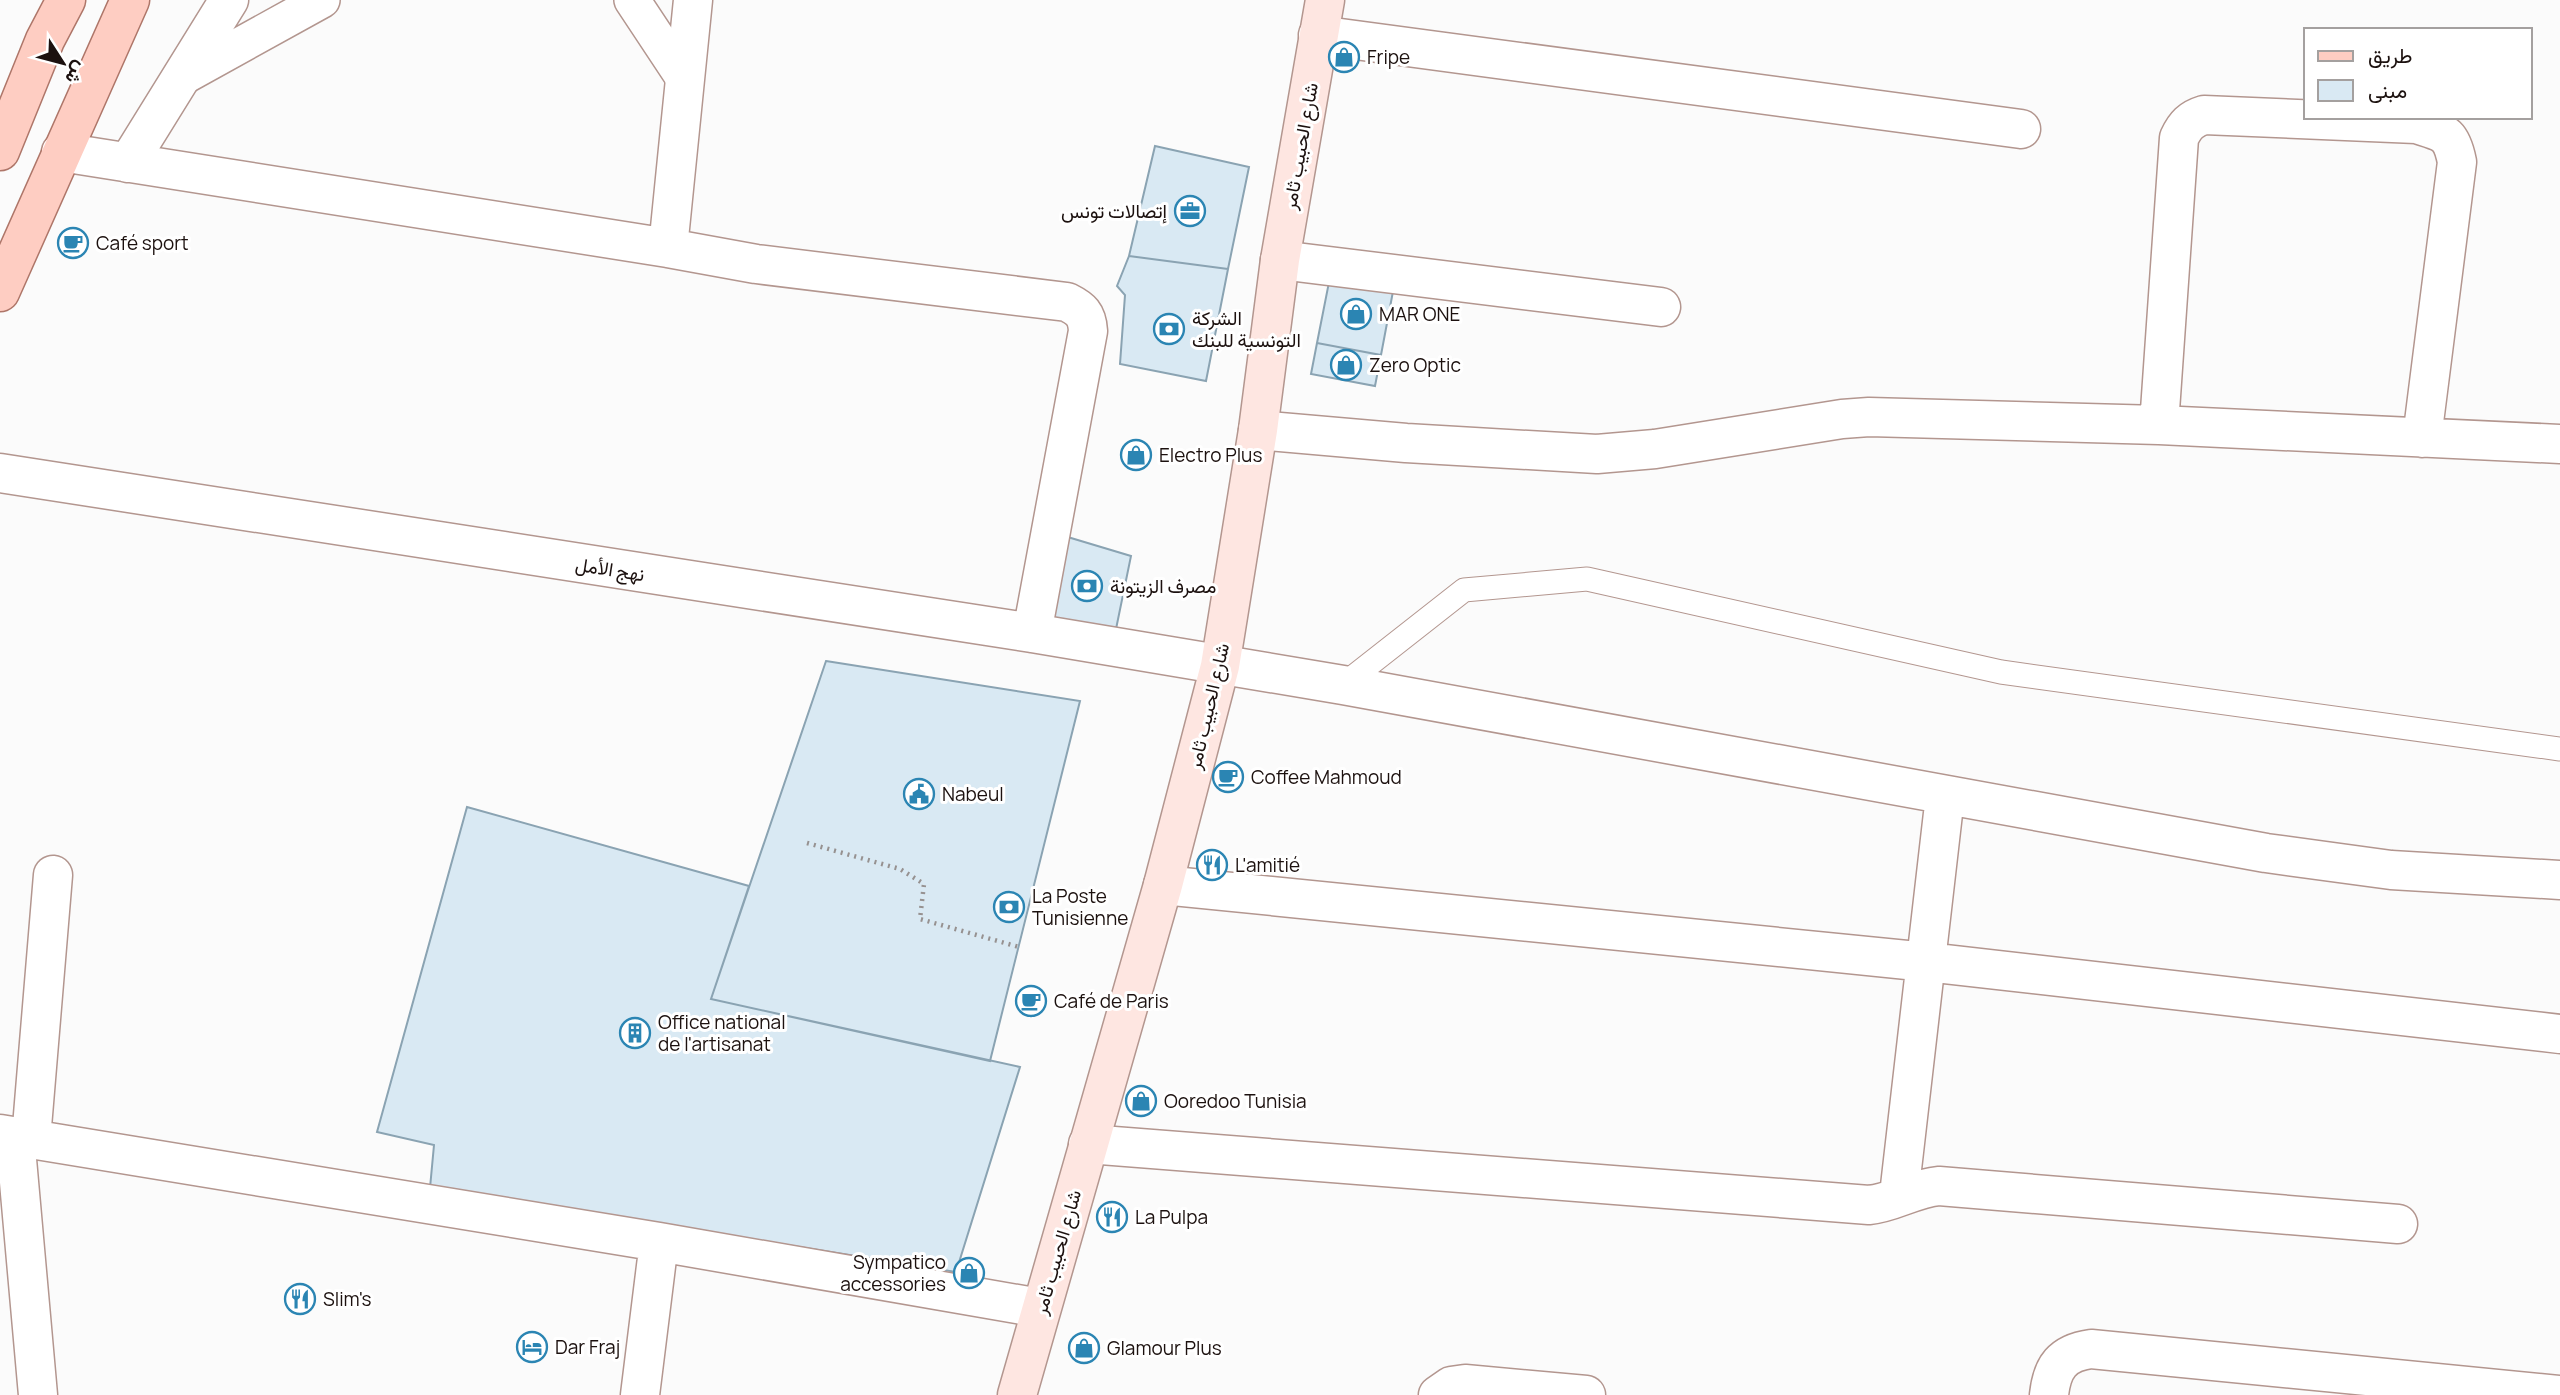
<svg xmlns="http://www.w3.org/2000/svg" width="2560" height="1395" viewBox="0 0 2560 1395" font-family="Manrope,Vazirmatn,sans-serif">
<rect width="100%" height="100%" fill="#fbfbfb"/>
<path fill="#d9e9f3" stroke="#8aa3b2" stroke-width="2" d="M1155 146 1249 167 1228 269 1129 256Z
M1129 256 1228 269 1206 381 1120 364 1125 295 1117 286Z
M1330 277 1394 286 1381 355 1317 343Z
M1317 343 1381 355 1375 386 1311 374Z
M1061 535 1131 556 1116 629 1042 616Z
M826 661 1080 701 990 1061 711 999Z
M467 807 749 886 711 999 1020 1067 956 1272 430 1188 434 1145 377 1132Z"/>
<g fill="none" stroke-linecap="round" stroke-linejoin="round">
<g stroke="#b3968f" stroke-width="25">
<path id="service" d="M1343 685 1464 590 1587 579 2001 672 2560 749"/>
</g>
<g stroke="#b3968f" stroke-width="38">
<path id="pedestrian" d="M632 0 685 80
M181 78 322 0"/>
</g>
<g stroke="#b3968f" stroke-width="41">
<path id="minor" d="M1318 35 2021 129
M61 152 668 248 756 264 1067 302C1081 309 1087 314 1088 331L1032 633
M128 163 229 0
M668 248 693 0
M1280 260 1661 307
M2159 425 2179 138C2185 125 2191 119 2204 115L2416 124C2444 133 2451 132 2457 162L2422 438
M1258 430 1406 443 1597 454 1655 449 1842 419 1869 417 2159 425 2560 444
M0 473 1032 633 1343 685 2266 853 2391 870 2560 880
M1163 885 1927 962 2560 1034
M0 1134 659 1242 1040 1308
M15 1137 38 1395
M31 1139 53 875
M1088 1144 1869 1205C1893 1203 1914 1188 1939 1186L2398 1224
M1899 1195 1945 796
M640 1395 659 1242
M1438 1395 1451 1386 1465 1384 1586 1395
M2049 1395C2052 1367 2062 1353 2091 1349L2560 1395"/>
</g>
<g stroke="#b3968f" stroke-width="41">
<path id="secondary" d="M1017 1395 1163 885 1220 666 1258 430 1280 260 1325 0"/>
</g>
<g stroke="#ae7669" stroke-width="41">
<path id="primary" d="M0 151 45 40 66 0
M0 292 130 0"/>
</g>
<path stroke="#969190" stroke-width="4.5" stroke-dasharray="2 5" stroke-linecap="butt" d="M807 843 900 869 924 884 920 919 1019 947"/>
<use href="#service" stroke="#fff" stroke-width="23"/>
<use href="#pedestrian" stroke="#fff" stroke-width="35"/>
<use href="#minor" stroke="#fff" stroke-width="38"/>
<use href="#secondary" stroke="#fee6e1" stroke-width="38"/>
<use href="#primary" stroke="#fecdc2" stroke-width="38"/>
</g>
<defs>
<g id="shop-ring" transform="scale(1.575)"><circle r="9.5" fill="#fff" stroke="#2b85b3" stroke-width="1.5"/><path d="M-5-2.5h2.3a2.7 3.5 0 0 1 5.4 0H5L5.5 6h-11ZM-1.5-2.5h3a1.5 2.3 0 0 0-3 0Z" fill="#2b85b3"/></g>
<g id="office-ring" transform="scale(1.575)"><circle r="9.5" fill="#fff" stroke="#2b85b3" stroke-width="1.5"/><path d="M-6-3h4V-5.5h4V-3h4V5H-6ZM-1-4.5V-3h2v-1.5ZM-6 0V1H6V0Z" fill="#2b85b3"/></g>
<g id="cafe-ring" transform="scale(1.575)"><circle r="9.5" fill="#fff" stroke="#2b85b3" stroke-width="1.5"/><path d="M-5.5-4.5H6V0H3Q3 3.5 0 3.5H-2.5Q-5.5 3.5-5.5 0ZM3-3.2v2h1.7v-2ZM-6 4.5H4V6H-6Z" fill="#2b85b3"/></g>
<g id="bank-ring" transform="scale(1.575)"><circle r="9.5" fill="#fff" stroke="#2b85b3" stroke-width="1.5"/><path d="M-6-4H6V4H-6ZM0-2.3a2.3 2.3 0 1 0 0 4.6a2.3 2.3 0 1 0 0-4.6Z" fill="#2b85b3"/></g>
<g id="civic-ring" transform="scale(1.575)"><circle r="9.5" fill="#fff" stroke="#2b85b3" stroke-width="1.5"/><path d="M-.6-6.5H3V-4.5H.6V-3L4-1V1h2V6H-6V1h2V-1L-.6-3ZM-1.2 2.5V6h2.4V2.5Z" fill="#2b85b3"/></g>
<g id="restaurant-ring" transform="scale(1.575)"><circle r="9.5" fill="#fff" stroke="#2b85b3" stroke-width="1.5"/><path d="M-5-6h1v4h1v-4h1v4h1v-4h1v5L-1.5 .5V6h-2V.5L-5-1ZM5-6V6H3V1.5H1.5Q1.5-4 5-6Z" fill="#2b85b3"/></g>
<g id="building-ring" transform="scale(1.575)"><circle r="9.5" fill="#fff" stroke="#2b85b3" stroke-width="1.5"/><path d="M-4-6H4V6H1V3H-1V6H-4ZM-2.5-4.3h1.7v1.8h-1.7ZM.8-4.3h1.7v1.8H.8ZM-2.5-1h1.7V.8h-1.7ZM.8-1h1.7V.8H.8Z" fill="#2b85b3"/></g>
<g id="hotel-ring" transform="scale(1.575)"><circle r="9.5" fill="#fff" stroke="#2b85b3" stroke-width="1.5"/><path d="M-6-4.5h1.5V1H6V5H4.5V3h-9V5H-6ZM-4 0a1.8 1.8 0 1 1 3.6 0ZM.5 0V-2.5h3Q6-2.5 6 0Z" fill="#2b85b3"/></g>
</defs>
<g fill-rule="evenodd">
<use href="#shop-ring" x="1344" y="57"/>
<use href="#office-ring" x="1190" y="211"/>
<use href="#cafe-ring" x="73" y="243"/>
<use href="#shop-ring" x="1356" y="314"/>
<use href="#bank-ring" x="1169" y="329"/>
<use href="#shop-ring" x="1346" y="365"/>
<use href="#shop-ring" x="1136" y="455"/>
<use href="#bank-ring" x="1087" y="586"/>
<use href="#cafe-ring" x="1228" y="777"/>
<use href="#civic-ring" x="919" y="794"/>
<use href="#restaurant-ring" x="1212" y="865"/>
<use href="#bank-ring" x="1009" y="907"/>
<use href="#cafe-ring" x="1031" y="1001"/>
<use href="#building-ring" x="635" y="1033"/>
<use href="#shop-ring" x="1141" y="1101"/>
<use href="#restaurant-ring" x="1112" y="1217"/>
<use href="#shop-ring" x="969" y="1273"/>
<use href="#restaurant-ring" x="300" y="1299"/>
<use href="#hotel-ring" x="532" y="1347"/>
<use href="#shop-ring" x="1084" y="1348"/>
</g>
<g text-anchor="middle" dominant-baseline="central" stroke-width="6" stroke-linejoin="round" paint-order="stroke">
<g font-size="19" fill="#1c110f" stroke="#fff" text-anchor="start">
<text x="1367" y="57">Fripe</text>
<text x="1167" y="211" text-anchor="end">إتصالات تونس</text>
<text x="96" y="243">Café sport</text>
<text x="1379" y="314">MAR ONE</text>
<text x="1192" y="318">الشركة<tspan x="1192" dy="22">التونسية للبنك</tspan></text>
<text x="1369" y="365">Zero Optic</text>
<text x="1159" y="455">Electro Plus</text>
<text x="1110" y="586">مصرف الزيتونة</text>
<text x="1251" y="777">Coffee Mahmoud</text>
<text x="942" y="794">Nabeul</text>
<text x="1235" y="865">L'amitié</text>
<text x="1032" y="896">La Poste<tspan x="1032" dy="22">Tunisienne</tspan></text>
<text x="1054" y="1001">Café de Paris</text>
<text x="658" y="1022">Office national<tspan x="658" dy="22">de l'artisanat</tspan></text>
<text x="1164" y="1101">Ooredoo Tunisia</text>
<text x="1135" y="1217">La Pulpa</text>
<text x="946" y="1262" text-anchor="end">Sympatico<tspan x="946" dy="22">accessories</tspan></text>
<text x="323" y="1299">Slim's</text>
<text x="555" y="1347">Dar Fraj</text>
<text x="1107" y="1348">Glamour Plus</text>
</g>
<g font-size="19" fill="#1c110f" stroke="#fff">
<text transform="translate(1300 146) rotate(-80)">شارع الحبيب ثامر</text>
<text transform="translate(610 569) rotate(9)">نهج الأمل</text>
<text transform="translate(1208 706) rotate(-77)">شارع الحبيب ثامر</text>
<text transform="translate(1057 1252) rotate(-74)">شارع الحبيب ثامر</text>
</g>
</g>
<rect x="2304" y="28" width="228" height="91" fill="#ffffff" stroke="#a4a09f" stroke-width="2"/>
<rect x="2318" y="51" width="35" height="10" fill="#fecdc2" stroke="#a4a09f" stroke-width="2"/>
<text x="2368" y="63" font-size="21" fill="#1c110f">طريق</text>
<rect x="2318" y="80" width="35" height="21" fill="#d9e9f3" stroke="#a4a09f" stroke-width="2"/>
<text x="2368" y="98" font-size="21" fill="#1c110f">مبنى</text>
<g transform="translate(63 63) rotate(126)" stroke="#ffffff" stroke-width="5" paint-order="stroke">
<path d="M0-5L12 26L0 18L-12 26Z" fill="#1c110f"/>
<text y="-10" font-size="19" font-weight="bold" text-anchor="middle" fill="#1c110f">ش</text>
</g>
</svg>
